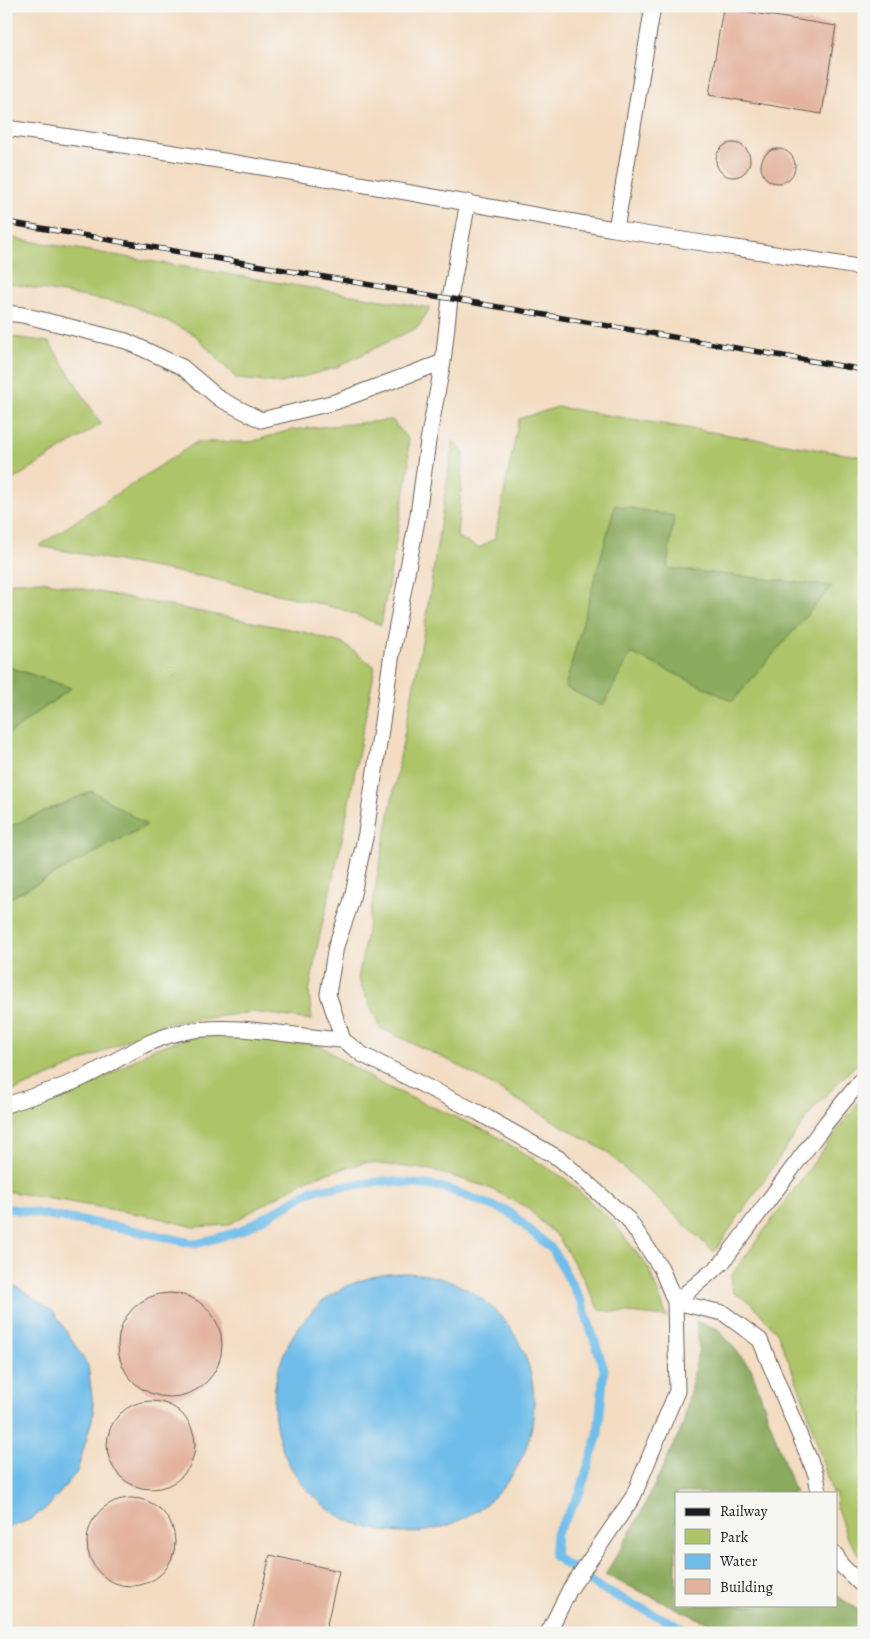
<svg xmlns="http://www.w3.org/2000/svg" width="870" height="1639" viewBox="0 0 870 1639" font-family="Alegreya,serif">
<rect width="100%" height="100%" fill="#f6f6f2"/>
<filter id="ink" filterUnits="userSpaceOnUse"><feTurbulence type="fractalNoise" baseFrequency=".02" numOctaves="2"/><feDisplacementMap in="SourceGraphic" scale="10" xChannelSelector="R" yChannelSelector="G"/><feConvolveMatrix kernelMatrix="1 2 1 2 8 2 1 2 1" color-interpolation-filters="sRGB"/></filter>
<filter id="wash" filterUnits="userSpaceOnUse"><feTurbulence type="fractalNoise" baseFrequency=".0096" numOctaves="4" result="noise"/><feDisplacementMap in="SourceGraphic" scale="20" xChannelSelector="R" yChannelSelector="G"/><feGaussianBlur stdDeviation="1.12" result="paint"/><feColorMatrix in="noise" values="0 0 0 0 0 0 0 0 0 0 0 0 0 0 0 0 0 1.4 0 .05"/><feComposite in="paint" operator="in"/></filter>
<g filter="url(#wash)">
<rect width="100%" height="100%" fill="#f3dcc1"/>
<path fill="#adc469" stroke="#647042" d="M6 237 430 308 418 327 335 368 280 383 237 379 194 334 132 305 6 283Z
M6 336 49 342 101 424 6 484Z
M558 407 864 457V1056L813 1109 714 1252 607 1152 452 1062 380 1028 358 979 424 631 453 441 464 454 457 537 479 548 495 538 519 419Z
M392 420 408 439 409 467 381 625 341 609 214 579 39 546 101 504 197 442H251L290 430Z
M42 581 304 632 344 644 375 667 342 839 318 943 309 993 312 1020 253 1012 162 1024 61 1071 6 1094V900L146 825 92 791 6 828V736L71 688 6 666V585L11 582Z
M242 1034 322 1046 340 1059 383 1085 491 1133 564 1178 613 1222 649 1269 667 1317 599 1310 584 1280 559 1238 526 1207 485 1186 431 1170 365 1162 308 1179 228 1225 194 1227 155 1217 6 1191V1118L36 1109 88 1087 153 1049 194 1036Z
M864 1094 863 1525 864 1561 847 1538 836 1505V1493H832L804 1400 778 1334 752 1304 733 1292 731 1276Z"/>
<path fill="#8aaa5d" stroke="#53633c" d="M615 505 674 516 667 568 832 586 733 701 631 653 603 706 565 687Z
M6 666 71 688 6 736Z
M92 791 147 825 6 900V828Z
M696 1321 718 1329 751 1368 795 1493H676V1605H836V1595L864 1614V1633H729L605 1575 639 1517 683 1425 699 1348Z"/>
<path fill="#70bdea" stroke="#466c83" d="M274 1403a130 130 0 1 1 260 0a130 130 0 1 1-260 0Z
M6 1284 17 1287 54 1312 88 1366 94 1412 77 1472 48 1507 29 1520 6 1529Z"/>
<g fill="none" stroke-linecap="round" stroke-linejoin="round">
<path stroke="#70bdea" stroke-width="9" d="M6 1208 123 1228 196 1244 241 1231 313 1190 385 1181 442 1187 509 1212 553 1250 582 1303 604 1369 598 1435 579 1495 556 1534 554 1556 600 1588 692 1633"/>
</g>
<g id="blocks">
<path fill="#e3b29d" d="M723 8 836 26 822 114 709 95Z
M716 160a17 17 0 1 1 34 0a17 17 0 1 1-34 0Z
M761 166a17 17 0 1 1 34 0a17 17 0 1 1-34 0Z
M118 1345a52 52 0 1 1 104 0a52 52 0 1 1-104 0Z
M107 1445a44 44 0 1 1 88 0a44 44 0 1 1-88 0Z
M87 1542a44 44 0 1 1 88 0a44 44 0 1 1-88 0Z
M270 1555 339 1571 325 1633H252Z
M107 1629H122L130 1633H95Z"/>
</g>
</g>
<g filter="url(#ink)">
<use href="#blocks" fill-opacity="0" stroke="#675f56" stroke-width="1"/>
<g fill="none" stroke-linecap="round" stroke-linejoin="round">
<g stroke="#675f56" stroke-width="17">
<path id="service" d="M6 128C210 156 412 193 614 229 697 243 781 254 864 268
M468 202 450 298 443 362 428 441 418 515 393 646 366 833 351 903 336 946 328 994 343 1040 363 1055 479 1113 560 1159 628 1219 661 1268 675 1302 677 1391 633 1497 570 1589 548 1633
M616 229 653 6
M6 313 23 315 126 341 182 367 220 399 261 420 335 402 443 362
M6 1105C30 1097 55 1090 78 1080 117 1063 144 1038 188 1031 239 1023 291 1037 343 1040
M675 1302 722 1263 826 1123 864 1077
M675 1302 723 1313 760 1340 816 1475 819 1493
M836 1555 841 1565 864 1587"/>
</g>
<use href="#service" stroke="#fff" stroke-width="15"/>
<g stroke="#1c1c1c" stroke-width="5.5">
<path id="rail" d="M6 222 864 370"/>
</g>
<use href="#rail" stroke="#f6f6f2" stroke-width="4" stroke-dasharray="11" stroke-linecap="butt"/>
</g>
</g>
<rect width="870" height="1639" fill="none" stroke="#f6f6f2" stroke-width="25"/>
<rect x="675" y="1492" width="162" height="115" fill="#f6f6f2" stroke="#9f9f9c"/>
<rect x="685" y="1508" width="25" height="8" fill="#1c1c1c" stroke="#9f9f9c"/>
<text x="720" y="1516" font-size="15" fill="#1c1c1c">Railway</text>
<rect x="685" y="1529" width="25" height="15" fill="#adc469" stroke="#9f9f9c"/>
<text x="720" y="1542" font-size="15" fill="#1c1c1c">Park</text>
<rect x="685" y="1554" width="25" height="15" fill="#70bdea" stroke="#9f9f9c"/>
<text x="720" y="1566" font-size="15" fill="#1c1c1c">Water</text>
<rect x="685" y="1579" width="25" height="15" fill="#e3b29d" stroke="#9f9f9c"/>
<text x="720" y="1592" font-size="15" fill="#1c1c1c">Building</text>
</svg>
